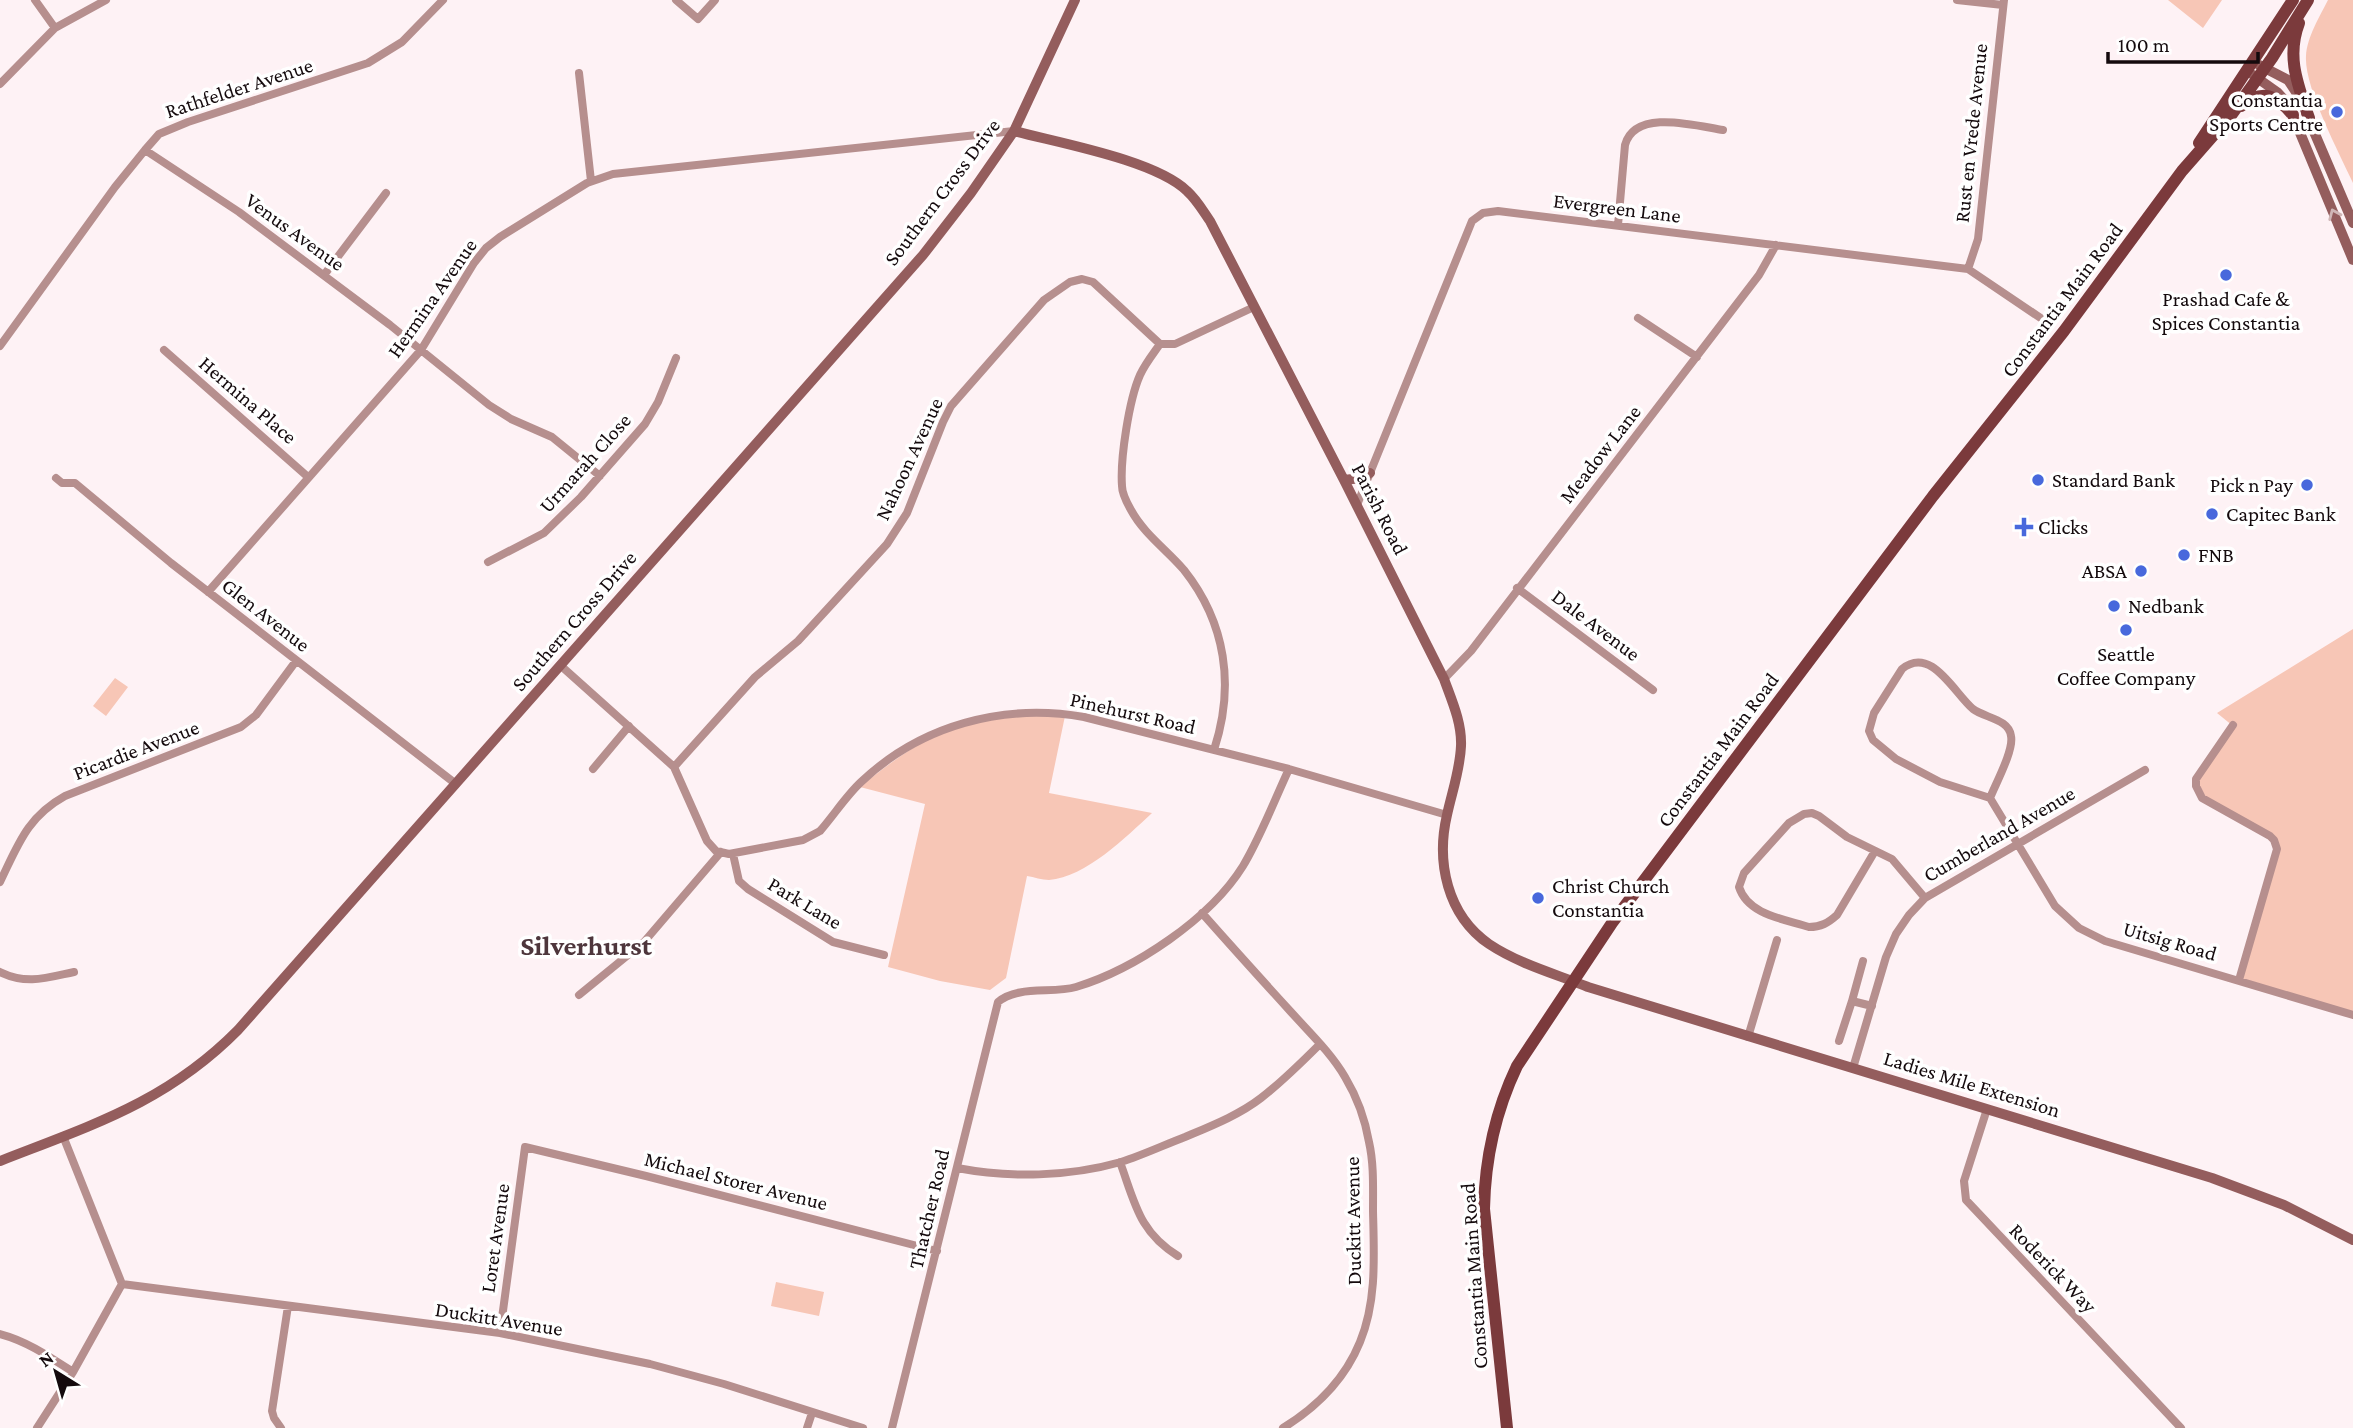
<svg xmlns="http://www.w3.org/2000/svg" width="2353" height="1428" viewBox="0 0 2353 1428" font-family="'Crimson Pro',serif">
<rect width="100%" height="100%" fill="#fef2f5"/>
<path fill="#f7c6b6" d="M2168 0H2222L2203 28Z
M2328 0H2353V183C2339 152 2304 87 2306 56 2307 37 2320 16 2328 0Z
M2353 629V1012L2239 980 2276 844 2208 802 2196 779 2233 726 2217 713Z
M115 678 128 687 106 716 93 706Z
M1010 716H1065L1049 793 1152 813C1126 837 1086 877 1049 880 1042 880 1034 877 1027 876L1006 978 990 990 940 981 888 967 925 804 860 787C891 762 923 737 962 726 977 721 994 719 1010 716Z
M776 1282 824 1292 819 1316 771 1306Z"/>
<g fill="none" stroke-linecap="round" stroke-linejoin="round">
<path stroke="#b68f8e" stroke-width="8" d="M35 0 55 28
M676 0 698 19 715 0
M1957 0 2003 5
M579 73 591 181
M0 84 55 28 106 0
M145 150 239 212 390 325 489 405 511 419 552 437 600 476
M1618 225 1625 145C1635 108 1697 126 1723 130
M1968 269 1978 239 2004 0
M324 275 386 193
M1638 318 1697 357
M1160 344C1153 354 1145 364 1140 375 1129 400 1120 459 1122 486 1122 494 1127 503 1131 510 1144 534 1167 550 1184 570 1226 623 1235 686 1214 750
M1160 344H1175L1254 307
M0 346 115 187 145 150 159 134 188 122 368 63 402 42 443 0
M164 350 308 477
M56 478 62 483H75L171 563 456 784
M1357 505 1472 221 1483 213 1498 211 1968 269 2048 323
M488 562 544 533 581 497 645 424 658 402 676 358
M1517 588 1653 690
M208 592 421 350 474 263 486 248 500 237 587 183 613 174 1014 131
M560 665 674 767 707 841 716 851 729 854 803 840 820 831C834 815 846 796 861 782 921 725 1003 703 1084 717L1289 769 1447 815
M1444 679 1471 651 1759 275 1776 245
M2233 725 2196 779V786L2202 798 2270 836 2274 840 2277 849 2239 980
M674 767 755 677 798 641 887 544 907 513 943 422 951 406 1044 300 1070 282 1082 279 1093 282 1160 344
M593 769 629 726
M1990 798C1996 783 2014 750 2011 736 2009 719 1985 718 1973 709 1954 693 1931 645 1902 669L1874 713 1869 731 1873 740 1896 759 1940 782 1990 798 2055 906 2079 928 2105 941 2353 1015
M1875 851 1837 915C1828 923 1821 927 1809 927 1784 919 1748 915 1739 887L1744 873 1789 823 1804 814 1812 813 1819 816 1847 837 1892 859 1925 898
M733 854 739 881 748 889 833 942 884 955
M0 882C18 845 27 817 65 796L241 727 256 715 296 661
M1202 913C1231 946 1261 979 1291 1012 1310 1033 1331 1053 1345 1077 1357 1097 1365 1119 1369 1142 1374 1164 1373 1188 1373 1211 1374 1255 1377 1301 1360 1342 1345 1379 1317 1407 1283 1428
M1863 961 1852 1001 1872 1006
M0 972C27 985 46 978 74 972
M579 995 644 942 721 852
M1748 1037 1777 940
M1839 1041 1852 1001
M1853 1068 1886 957 1896 934 1909 915 1925 898 2145 770
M1987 1109 1964 1181 1966 1200 2181 1428
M1120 1162C1135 1203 1139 1232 1178 1256
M957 1168C1010 1178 1068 1177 1121 1162 1143 1155 1164 1145 1185 1137 1211 1126 1239 1115 1261 1098 1282 1082 1301 1063 1320 1044
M122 1284 500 1333 650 1364 724 1384 863 1428
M500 1333 525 1147 646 1176 937 1251
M0 1334C27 1341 50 1357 73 1372
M37 1428 73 1372 122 1284 63 1136
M281 1428 274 1418 272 1411 288 1306
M807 1428 812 1413
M892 1428 998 1002C1018 985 1052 994 1076 987 1135 969 1210 919 1243 866 1261 836 1274 801 1289 769"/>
<path stroke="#945d5d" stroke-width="10" d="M2259 65 2288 80 2298 95
M2253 75 2277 92 2288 104 2353 260
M2306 113 2353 223
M1014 131C1059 143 1155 160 1187 191 1197 200 1203 211 1210 221L1344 480 1444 679C1452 701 1462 723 1461 746 1460 770 1452 792 1447 815 1436 862 1447 915 1489 944 1519 964 1556 974 1588 987L2212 1178 2284 1205 2353 1240
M1344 480 1361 478 1370 473
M0 1161C92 1125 167 1102 238 1030L923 255 971 193 1014 131 1075 0"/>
<path stroke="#7b3a3c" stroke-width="12" d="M2299 23C2286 57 2298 85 2309 118
M2241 106C2263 88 2276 95 2293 115
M2199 143 2293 0
M1507 1428 1484 1209C1485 1158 1495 1112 1517 1066L1612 923 1933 496 2064 331 2182 171 2232 114 2272 58 2308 0"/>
</g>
<defs><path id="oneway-chevron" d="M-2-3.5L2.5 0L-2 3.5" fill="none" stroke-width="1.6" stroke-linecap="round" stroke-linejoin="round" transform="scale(1.75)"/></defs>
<use stroke="#cfb6b6" href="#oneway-chevron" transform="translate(2334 214) rotate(-113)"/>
<g fill="#4868dc" stroke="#fff" stroke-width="2.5">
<circle cx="2337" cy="112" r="7"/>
<circle cx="2226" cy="275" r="7"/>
<circle cx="2038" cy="480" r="7"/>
<circle cx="2307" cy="485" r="7"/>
<circle cx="2212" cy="514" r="7"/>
<path d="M2020.5 516.5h7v7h7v7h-7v7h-7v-7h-7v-7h7z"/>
<circle cx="2184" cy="555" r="7"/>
<circle cx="2141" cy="571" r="7"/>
<circle cx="2114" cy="606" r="7"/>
<circle cx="2126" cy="630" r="7"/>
<circle cx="1538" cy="898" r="7"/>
</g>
<g text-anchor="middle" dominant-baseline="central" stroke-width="7" stroke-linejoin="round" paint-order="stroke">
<g font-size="21" fill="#140a0d" stroke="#fff">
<text transform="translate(239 88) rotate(-18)">Rathfelder Avenue</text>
<text transform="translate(1971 133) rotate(-84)">Rust en Vrede Avenue</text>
<text transform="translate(942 192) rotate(-53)">Southern Cross Drive</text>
<text transform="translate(1617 208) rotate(7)">Evergreen Lane</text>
<text transform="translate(295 232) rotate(36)">Venus Avenue</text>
<text transform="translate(432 298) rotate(-55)">Hermina Avenue</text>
<text transform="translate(2062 300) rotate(-53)">Constantia Main Road</text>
<text transform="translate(248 400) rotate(41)">Hermina Place</text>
<text transform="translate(1600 454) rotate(-52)">Meadow Lane</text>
<text transform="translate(909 459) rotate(-65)">Nahoon Avenue</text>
<text transform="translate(585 463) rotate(-48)">Urmarah Close</text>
<text transform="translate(1380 509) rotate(63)">Parish Road</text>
<text transform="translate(266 615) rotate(38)">Glen Avenue</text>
<text transform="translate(574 621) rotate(-49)">Southern Cross Drive</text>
<text transform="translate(1596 625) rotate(37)">Dale Avenue</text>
<text transform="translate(1133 713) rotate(13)">Pinehurst Road</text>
<text transform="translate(136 750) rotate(-21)">Picardie Avenue</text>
<text transform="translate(1718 750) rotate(-53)">Constantia Main Road</text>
<text transform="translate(1999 834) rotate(-30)">Cumberland Avenue</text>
<text transform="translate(805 903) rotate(31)">Park Lane</text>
<text transform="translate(2170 941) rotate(16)">Uitsig Road</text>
<text transform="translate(1972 1084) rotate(17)">Ladies Mile Extension</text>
<text transform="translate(736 1181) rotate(14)">Michael Storer Avenue</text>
<text transform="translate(929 1209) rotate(-77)">Thatcher Road</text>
<text transform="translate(1353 1221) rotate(-91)">Duckitt Avenue</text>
<text transform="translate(495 1238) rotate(-82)">Loret Avenue</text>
<text transform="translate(2053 1268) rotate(46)">Roderick Way</text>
<text transform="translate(1474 1276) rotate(-94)">Constantia Main Road</text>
<text transform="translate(499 1319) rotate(9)">Duckitt Avenue</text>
</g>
<g font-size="21" fill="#140a0d" stroke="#fff" text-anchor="start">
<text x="2323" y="100" text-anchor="end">Constantia<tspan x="2323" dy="24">Sports Centre</tspan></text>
<text x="2226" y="299" text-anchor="middle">Prashad Cafe &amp;<tspan x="2226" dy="24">Spices Constantia</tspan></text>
<text x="2052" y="480">Standard Bank</text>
<text x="2293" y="485" text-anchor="end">Pick n Pay</text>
<text x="2226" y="514">Capitec Bank</text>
<text x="2038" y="527">Clicks</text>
<text x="2198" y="555">FNB</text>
<text x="2127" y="571" text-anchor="end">ABSA</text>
<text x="2128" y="606">Nedbank</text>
<text x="2126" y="654" text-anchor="middle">Seattle<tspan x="2126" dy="24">Coffee Company</tspan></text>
<text x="1552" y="886">Christ Church<tspan x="1552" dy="24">Constantia</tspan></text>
</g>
<g font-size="28" font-weight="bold" fill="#4e363c" stroke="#fff">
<text x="586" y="945">Silverhurst</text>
</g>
</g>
<g transform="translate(56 1372) rotate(323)" stroke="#ffffff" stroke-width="5" paint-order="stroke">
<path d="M0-5L12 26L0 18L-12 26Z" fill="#140a0d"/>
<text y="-10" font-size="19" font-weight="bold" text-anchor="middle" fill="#140a0d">N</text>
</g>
<path d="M2108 52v10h150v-10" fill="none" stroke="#140a0d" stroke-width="3.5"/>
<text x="2118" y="52" font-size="21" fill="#140a0d" stroke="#ffffff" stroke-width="5" paint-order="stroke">100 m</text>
</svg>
